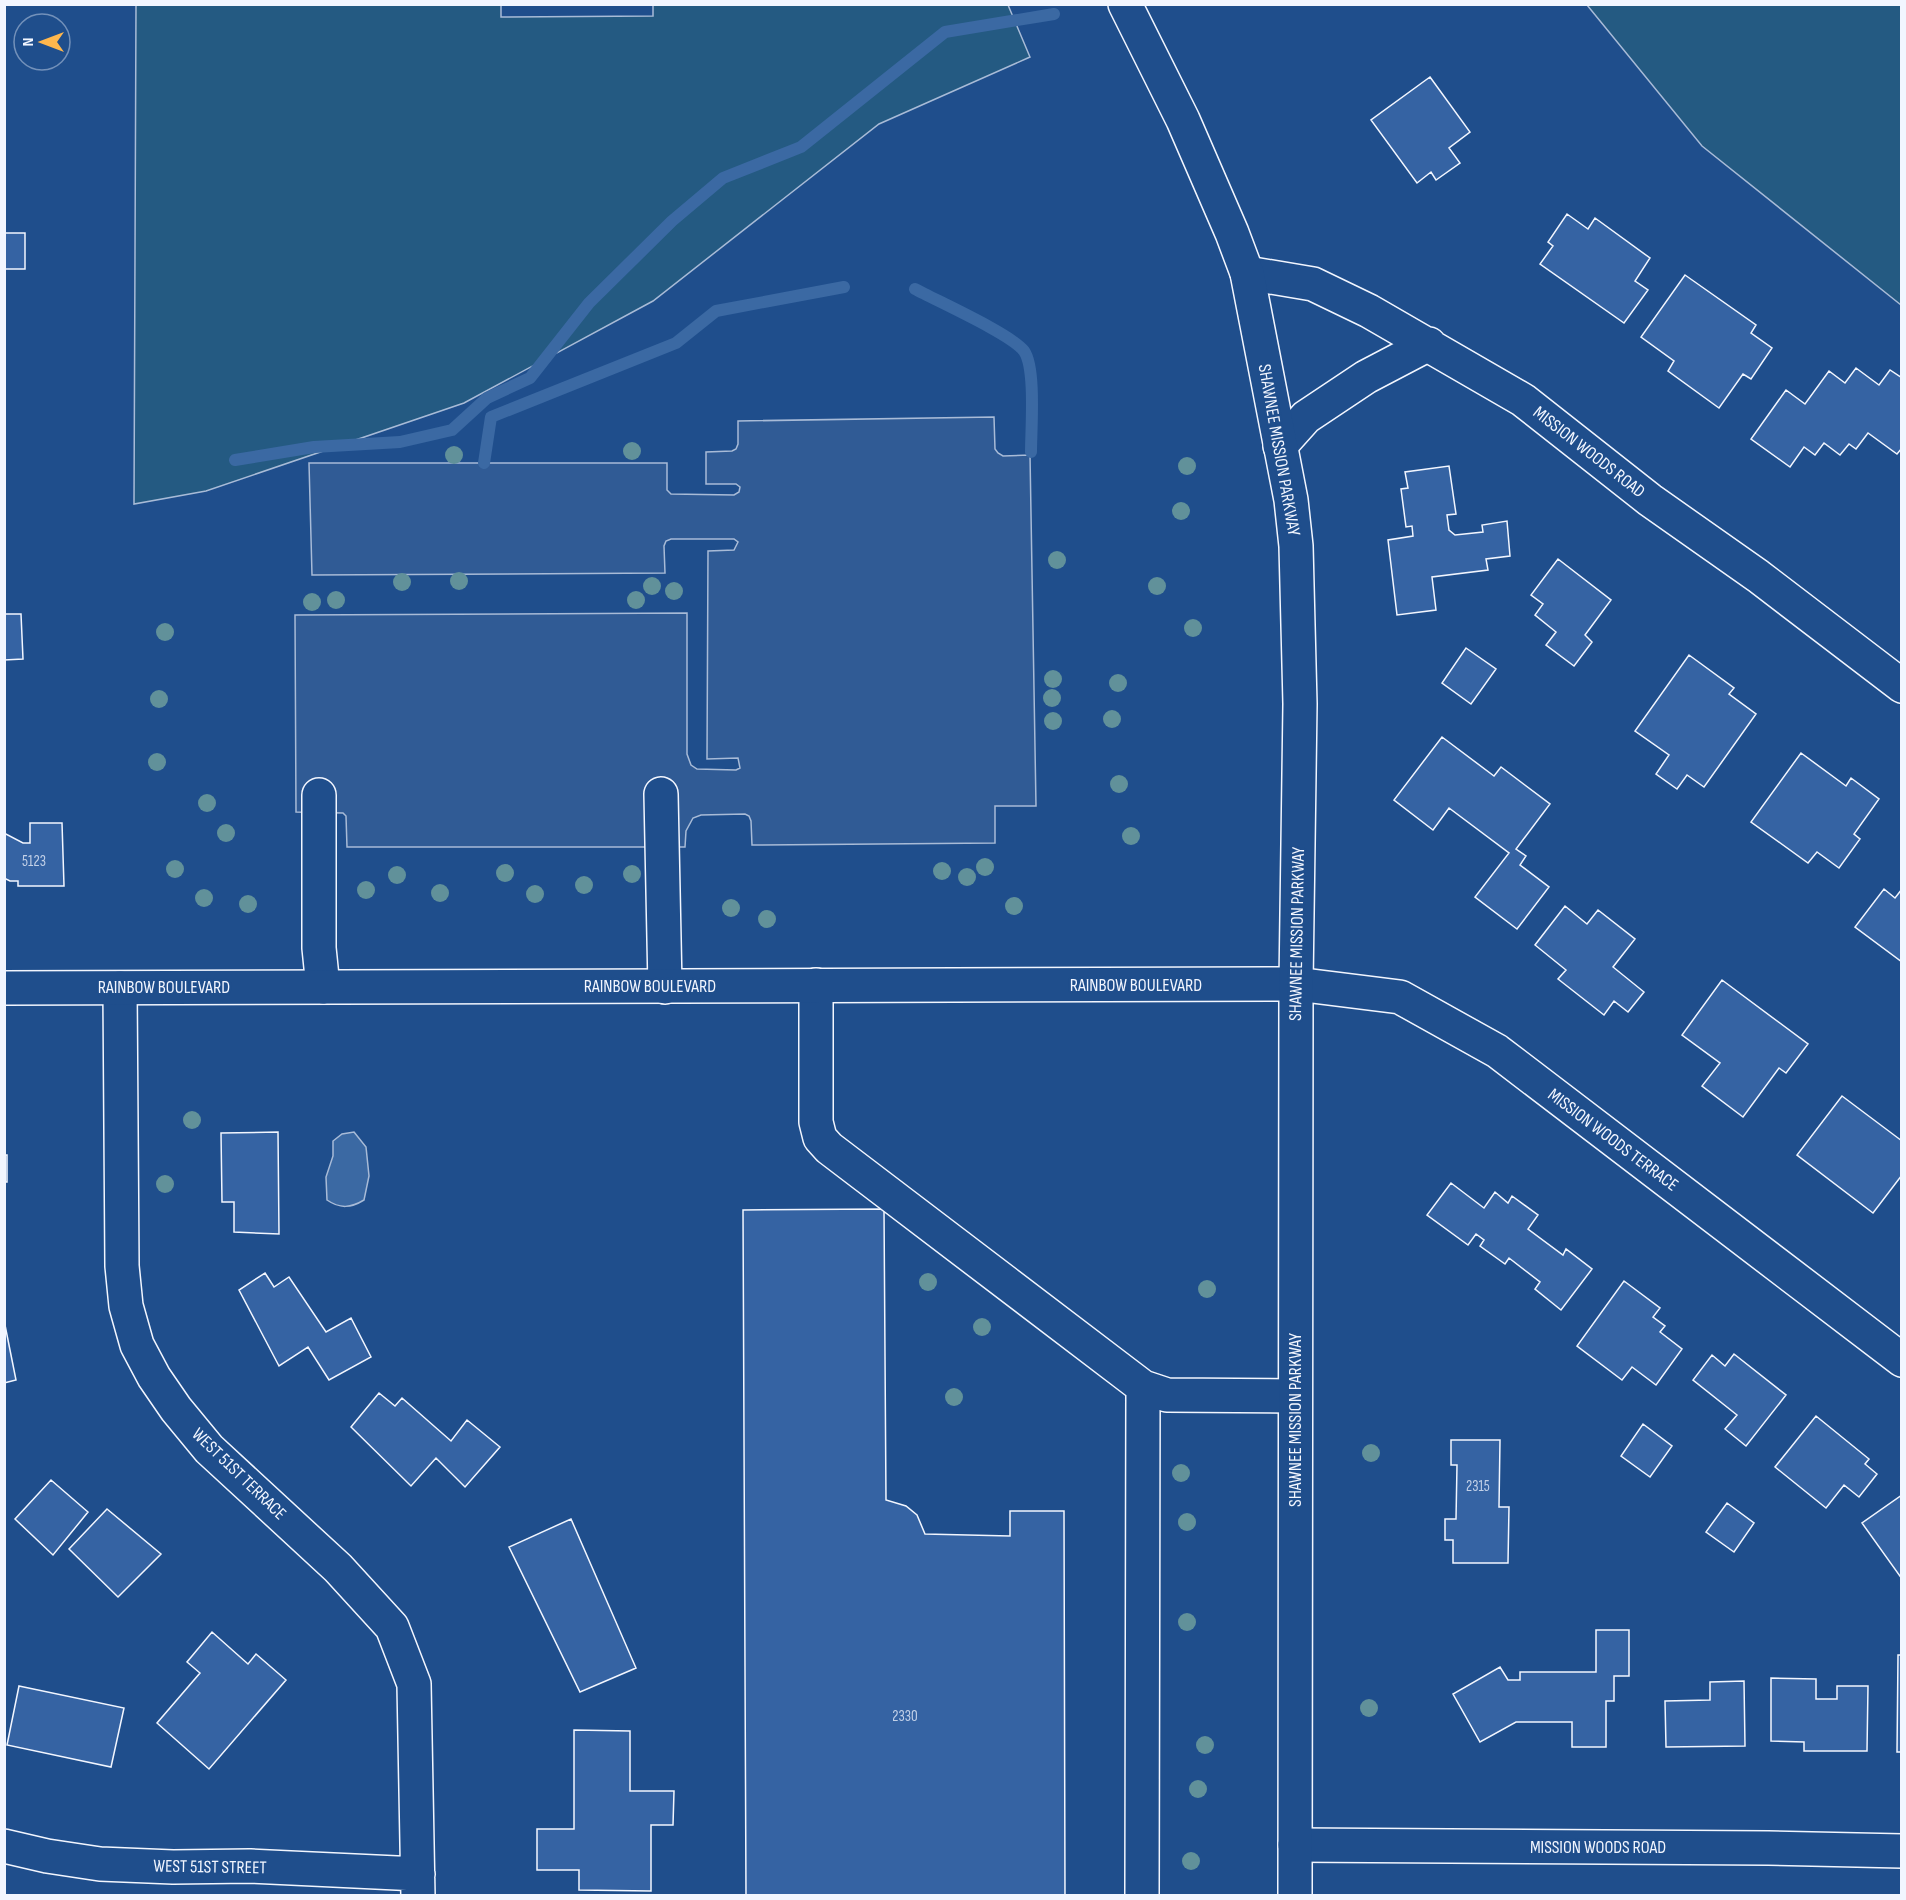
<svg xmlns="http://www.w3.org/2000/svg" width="1906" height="1900" viewBox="0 0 1906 1900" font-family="'Sofia Sans Condensed',sans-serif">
<rect width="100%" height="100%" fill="#1f4e8c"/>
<path fill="#245a82" stroke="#a8bbd7" stroke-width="1.5" d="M501 5V17L653 16V4L1008 5 1030 57 879 124 653 301 464 403 206 491 134 504 136 5Z
M1587 5H1901V305L1702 146Z"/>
<path fill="#305b95" stroke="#a8bbd7" stroke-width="1.5" d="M994 417 995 449 998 453 1003 456 1030 455 1036 806H995V843L752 845 751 821 749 816 745 814 701 815 693 818 686 831 685 847H347L346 816 343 813 296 812 295 615 687 613V754L691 765 697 769 736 770 740 768 738 758 707 759 708 551 734 550 738 542 734 539H671L666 541 664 546 665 573 312 575 309 463H667V490L671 494 734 495 739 492 740 487 736 484H706V452L732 451 736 449 738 444V421Z"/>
<path fill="#3b69a3" stroke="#a8bbd7" stroke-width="1.5" d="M354 1132 366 1147 369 1176 364 1200C351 1208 340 1209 327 1200L326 1177 333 1156V1141L342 1134Z"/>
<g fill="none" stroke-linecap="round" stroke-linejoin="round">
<path stroke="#3b69a3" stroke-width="12" d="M915 289C937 301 1011 334 1024 351 1036 368 1031 429 1031 452
M235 460 314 447 400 442 452 430 487 398 530 378 589 303 672 221 723 178 801 147 945 32 1054 14
M484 463 491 417 676 343 716 311 844 287"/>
</g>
<path fill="#3563a3" stroke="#f2f6ff" stroke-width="1.5" d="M1430 77 1470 132 1449 148 1460 163 1436 180 1431 172 1417 183 1371 120Z
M1567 214 1588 229 1595 218 1650 258 1635 281 1648 290 1624 323 1540 264 1553 246 1548 242Z
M4 233H25V269H4Z
M1685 275 1756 325 1751 333 1772 348 1751 379 1743 374 1719 408 1668 371 1674 361 1641 337Z
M1856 368 1879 385 1890 370 1902 378V448L1897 454 1868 433 1856 449 1849 444 1840 455 1824 443 1815 455 1804 447 1790 467 1751 439 1786 390 1805 404 1829 371 1845 383Z
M1449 466 1456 514 1447 515 1449 530 1455 535 1483 532 1482 525 1507 521 1510 556 1486 559 1488 570 1432 577 1436 610 1397 615 1388 540 1413 536 1412 526 1406 527 1401 489 1408 488 1405 472Z
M1558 559 1611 600 1585 635 1592 642 1574 666 1546 645 1556 632 1535 615 1543 604 1531 595Z
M4 614H21L23 659 4 660Z
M1466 648 1496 669 1471 704 1442 683Z
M1689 655 1734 688 1729 694 1756 714 1704 787 1687 775 1677 789 1656 774 1669 755 1635 731Z
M1442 737 1494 776 1501 767 1550 804 1516 849 1526 856 1520 865 1549 887 1517 929 1475 897 1509 853 1449 808 1433 830 1394 800Z
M1801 753 1846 786 1851 778 1879 799 1854 834 1860 839 1839 868 1817 852 1808 863 1751 822Z
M30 823H62L64 886H18V881H10L4 878V833L23 843H30Z
M1884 889 1895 898 1902 889V962L1855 927Z
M1565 906 1587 924 1598 910 1635 939 1613 967 1644 992 1628 1012 1614 1001 1604 1015 1558 979 1566 970 1535 945Z
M1722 980 1808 1044 1786 1073 1779 1068 1743 1117 1702 1086 1720 1063 1682 1035Z
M1842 1096 1902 1141V1175L1873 1213 1797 1155Z
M278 1132 279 1234 234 1232V1202H222L221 1133Z
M4 1155H7V1182H4Z
M1451 1183 1484 1208 1495 1192 1508 1203 1512 1196 1538 1215 1528 1229 1563 1255 1566 1249 1592 1269 1561 1310 1535 1289 1540 1282 1509 1258 1505 1264 1480 1246 1484 1240 1476 1234 1468 1245 1427 1215Z
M884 1209 886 1500 906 1506 917 1515 925 1534 1010 1536V1511H1064L1065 1896H746L743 1210Z
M265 1273 274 1287 289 1277 326 1332 351 1318 371 1357 329 1380 308 1347 279 1366 239 1290Z
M1624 1281 1660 1308 1653 1317 1665 1326 1660 1332 1682 1349 1656 1385 1632 1367 1622 1380 1577 1346Z
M4 1320 16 1380 4 1383Z
M1734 1354 1786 1395 1746 1446 1725 1429 1737 1415 1693 1380 1712 1355 1725 1366Z
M379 1393 395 1406 402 1398 451 1441 467 1420 500 1447 465 1487 436 1458 411 1486 351 1427Z
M1816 1416 1869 1459 1865 1464 1877 1474 1859 1497 1844 1485 1826 1508 1775 1467Z
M1643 1424 1672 1446 1650 1477 1621 1456Z
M1451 1440H1500L1499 1507H1509L1508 1563H1453V1540H1445V1519H1456L1457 1465H1451Z
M51 1480 88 1512 53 1555 15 1519Z
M1902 1495V1579L1862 1523Z
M1727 1503 1754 1523 1734 1552 1706 1532Z
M107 1509 161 1554 118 1597 69 1549Z
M571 1519 636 1668 580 1692 509 1547Z
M1596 1630H1629V1676H1614V1701H1606V1747H1572V1722H1516L1480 1742 1453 1694 1500 1667 1508 1680H1520V1672H1596Z
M212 1632 248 1664 256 1654 286 1680 209 1769 157 1723 200 1673 187 1662Z
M1898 1655H1902V1752H1897Z
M1771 1678 1816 1679V1699H1837V1686H1868L1867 1751H1804V1742L1771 1741Z
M1744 1681 1745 1746 1666 1747 1665 1701 1710 1700V1682Z
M19 1686 124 1708 111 1767 7 1745Z
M574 1730 630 1731V1791H674L673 1825H651V1891L579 1890V1870H537V1829H574Z"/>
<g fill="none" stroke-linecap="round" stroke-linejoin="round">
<g stroke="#f2f6ff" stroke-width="36">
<path id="minor" d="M1247 273 1313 284 1369 311 1523 400 1650 500 1758 576 1902 686
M1280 446 1306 417 1366 377 1429 344
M661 794 665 987
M319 795V948L323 987
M1296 984 1400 997 1497 1051 1902 1360
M816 985V1122L820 1138 829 1148 1143 1387
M120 988 122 1266 126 1306 137 1345 154 1377 176 1409 209 1449 338 1568 392 1627 414 1684 418 1896
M1295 1845 1768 1848 1902 1851
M4 1846 47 1856 100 1864 173 1867 250 1866 418 1874
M1142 1896 1143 1387 1167 1395 1295 1396"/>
</g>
<g stroke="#f2f6ff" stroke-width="36">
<path id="major" d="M4 988 1296 984"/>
</g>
<g stroke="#f2f6ff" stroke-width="36">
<path id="highway" d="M1125 4 1183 120 1232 233 1247 273 1291 500 1296 546 1300 704 1296 984 1295 1896"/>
</g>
<use href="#minor" stroke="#1f4e8c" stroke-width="33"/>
<use href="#major" stroke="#1f4e8c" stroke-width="33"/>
<use href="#highway" stroke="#1f4e8c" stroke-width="33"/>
</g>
<g fill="#61919a">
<circle cx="632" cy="451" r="9"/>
<circle cx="454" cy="455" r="9"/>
<circle cx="1187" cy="466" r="9"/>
<circle cx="1181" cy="511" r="9"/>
<circle cx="1057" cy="560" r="9"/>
<circle cx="459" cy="581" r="9"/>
<circle cx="402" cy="582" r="9"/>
<circle cx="652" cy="586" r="9"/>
<circle cx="1157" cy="586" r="9"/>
<circle cx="674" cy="591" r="9"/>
<circle cx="336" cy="600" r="9"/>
<circle cx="636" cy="600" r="9"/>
<circle cx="312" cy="602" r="9"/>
<circle cx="1193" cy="628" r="9"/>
<circle cx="165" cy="632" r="9"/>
<circle cx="1053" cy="679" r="9"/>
<circle cx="1118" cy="683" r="9"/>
<circle cx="1052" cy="698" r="9"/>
<circle cx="159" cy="699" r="9"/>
<circle cx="1112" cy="719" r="9"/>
<circle cx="1053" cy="721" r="9"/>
<circle cx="157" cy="762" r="9"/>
<circle cx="1119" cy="784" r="9"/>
<circle cx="207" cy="803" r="9"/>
<circle cx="226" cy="833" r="9"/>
<circle cx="1131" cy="836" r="9"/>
<circle cx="985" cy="867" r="9"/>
<circle cx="175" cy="869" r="9"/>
<circle cx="942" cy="871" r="9"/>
<circle cx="505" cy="873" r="9"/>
<circle cx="632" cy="874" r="9"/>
<circle cx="397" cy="875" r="9"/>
<circle cx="967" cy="877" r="9"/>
<circle cx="584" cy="885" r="9"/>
<circle cx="366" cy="890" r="9"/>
<circle cx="440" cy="893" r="9"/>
<circle cx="535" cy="894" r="9"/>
<circle cx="204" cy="898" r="9"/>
<circle cx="248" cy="904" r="9"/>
<circle cx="1014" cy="906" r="9"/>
<circle cx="731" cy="908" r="9"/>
<circle cx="767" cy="919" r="9"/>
<circle cx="192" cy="1120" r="9"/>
<circle cx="165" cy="1184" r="9"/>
<circle cx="928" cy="1282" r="9"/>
<circle cx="1207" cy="1289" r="9"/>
<circle cx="982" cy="1327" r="9"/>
<circle cx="954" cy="1397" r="9"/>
<circle cx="1371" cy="1453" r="9"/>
<circle cx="1181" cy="1473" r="9"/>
<circle cx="1187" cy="1522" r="9"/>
<circle cx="1187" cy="1622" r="9"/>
<circle cx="1369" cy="1708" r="9"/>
<circle cx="1205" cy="1745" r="9"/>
<circle cx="1198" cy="1789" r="9"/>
<circle cx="1191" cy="1861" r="9"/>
</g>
<g text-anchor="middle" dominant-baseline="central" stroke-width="4.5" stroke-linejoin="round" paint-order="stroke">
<g font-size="15" fill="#c3d1e8">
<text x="34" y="861">5123</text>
<text x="1478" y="1486">2315</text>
<text x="905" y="1716">2330</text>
</g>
<g font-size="18" fill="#f2f6ff" stroke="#1f4e8c">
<text transform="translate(1279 450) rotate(80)">SHAWNEE MISSION PARKWAY</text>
<text transform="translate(1589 452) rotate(38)">MISSION WOODS ROAD</text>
<text transform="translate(1297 934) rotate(-89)">SHAWNEE MISSION PARKWAY</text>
<text x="1136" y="985">RAINBOW BOULEVARD</text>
<text x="650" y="986">RAINBOW BOULEVARD</text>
<text x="164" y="987">RAINBOW BOULEVARD</text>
<text transform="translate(1613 1140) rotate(37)">MISSION WOODS TERRACE</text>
<text transform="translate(1295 1420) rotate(-90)">SHAWNEE MISSION PARKWAY</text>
<text transform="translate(239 1474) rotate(44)">WEST 51ST TERRACE</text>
<text x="1598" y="1847">MISSION WOODS ROAD</text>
<text transform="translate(210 1867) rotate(1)">WEST 51ST STREET</text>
</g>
</g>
<rect width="1906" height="1900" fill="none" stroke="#f2f6ff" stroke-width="12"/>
<g transform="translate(42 42) rotate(270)"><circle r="28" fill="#1f4e8c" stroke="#7391ba" stroke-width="1.5"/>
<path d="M0-4.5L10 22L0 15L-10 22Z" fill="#ffb74d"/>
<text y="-9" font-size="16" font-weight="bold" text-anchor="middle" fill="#f2f6ff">N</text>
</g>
</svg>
